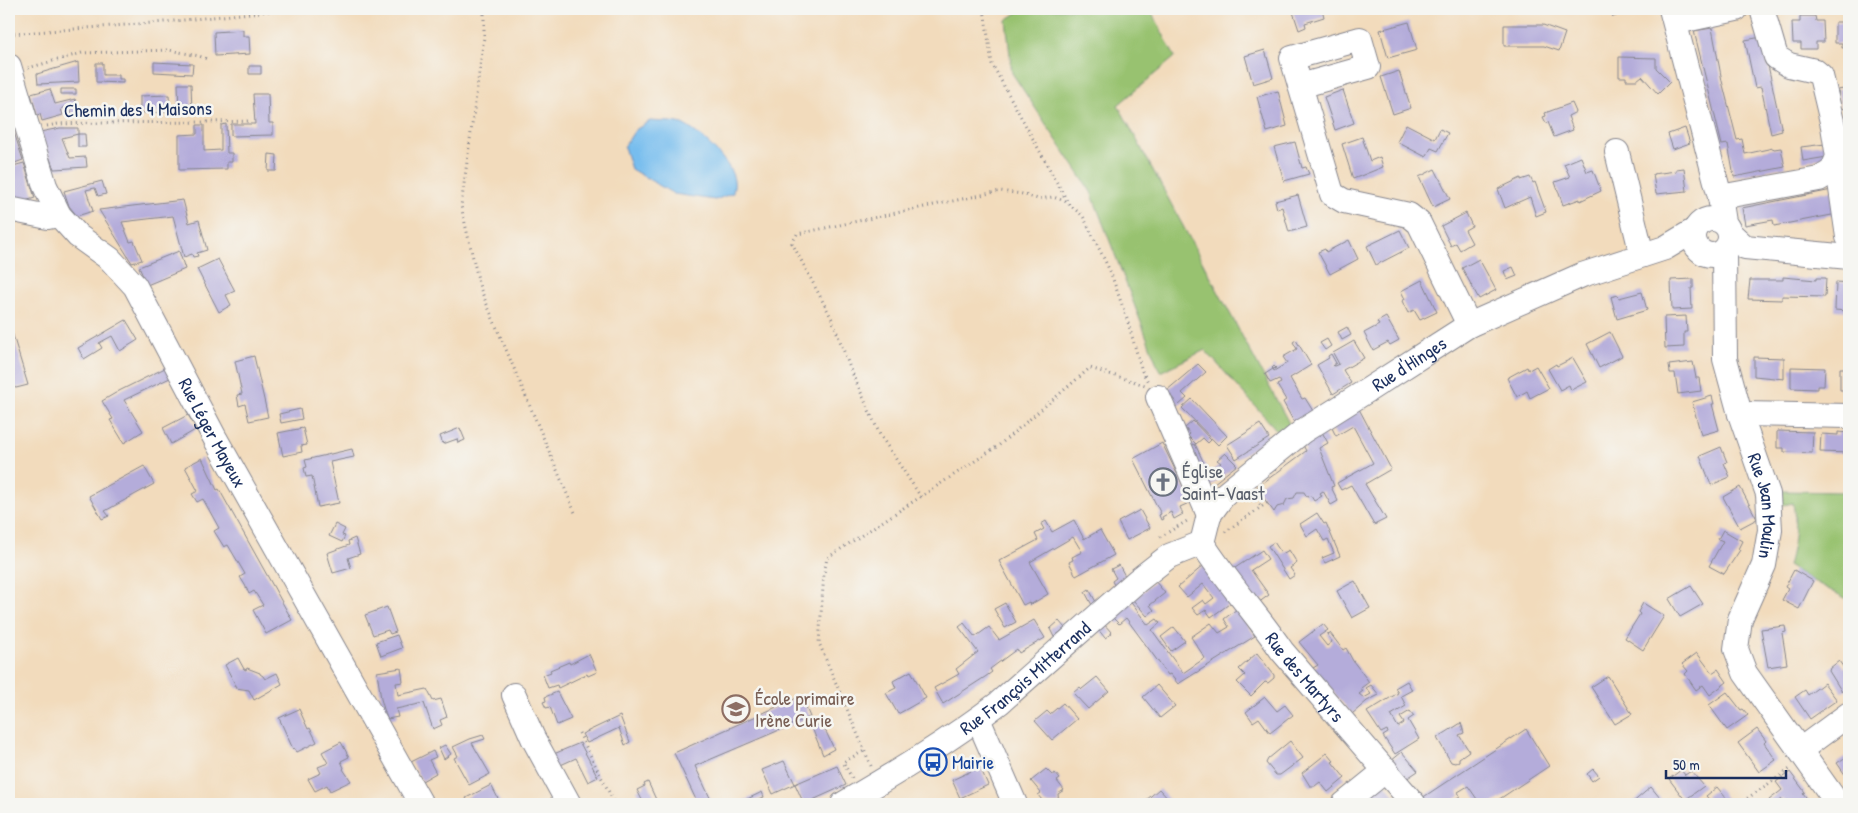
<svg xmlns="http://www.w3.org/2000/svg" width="1858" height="813" viewBox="0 0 1858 813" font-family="'Patrick Hand',sans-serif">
<rect width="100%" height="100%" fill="#f6f6f2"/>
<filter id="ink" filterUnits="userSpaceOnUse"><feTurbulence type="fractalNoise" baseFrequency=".02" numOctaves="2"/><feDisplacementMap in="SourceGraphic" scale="10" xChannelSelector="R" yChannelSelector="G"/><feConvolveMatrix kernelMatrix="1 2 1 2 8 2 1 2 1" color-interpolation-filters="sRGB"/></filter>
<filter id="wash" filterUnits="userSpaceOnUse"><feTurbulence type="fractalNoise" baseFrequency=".0096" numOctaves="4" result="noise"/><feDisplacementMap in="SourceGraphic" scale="20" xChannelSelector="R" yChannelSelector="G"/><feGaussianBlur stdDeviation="1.12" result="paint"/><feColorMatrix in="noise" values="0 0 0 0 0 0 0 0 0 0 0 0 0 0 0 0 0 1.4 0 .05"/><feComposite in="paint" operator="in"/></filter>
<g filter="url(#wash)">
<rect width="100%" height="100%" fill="#f2dbbc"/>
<path fill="#98c26f" stroke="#5a7866" d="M1023 9H1150L1175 57 1118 105 1290 425 1281 435 1205 350 1160 372 1091 192 1012 73 1006 20Z
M1778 491 1849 492V600L1813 581 1788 566C1794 544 1797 525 1793 503L1783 505Z"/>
<path fill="#77bdee" stroke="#4976a6" d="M650 121C660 122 673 121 682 124 698 131 733 163 734 181 735 185 733 190 733 193L715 200 674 194 631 169 624 147 635 130Z"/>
<g id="blocks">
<path fill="#b4acda" d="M1292 9H1322L1324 17 1305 23 1306 27 1299 30Z
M1609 9H1635L1613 17Z
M1800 16H1815L1816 21H1823L1824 42H1816V49H1801V43H1793L1792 22H1800Z
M1409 22 1417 50 1388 58 1380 30Z
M1835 22H1848L1849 47 1842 48V43H1835Z
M1504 25H1543L1565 33 1559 51 1544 46H1504Z
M1712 28 1722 81 1737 140 1742 139 1745 154 1773 148 1774 149 1781 148 1785 167 1734 177 1728 144 1722 145 1694 31Z
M243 30V36H249L250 54 215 56 214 32Z
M1762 37 1782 131 1771 134 1761 87 1755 88 1745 40Z
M1265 50 1273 78 1253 84 1245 56Z
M1619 57 1656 58V68L1670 82 1658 94 1642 76 1637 80H1626V77H1619Z
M78 62 79 82 38 84 37 74Z
M154 62 193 64 192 74 154 72Z
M96 63H103V75H119V79H123V83L96 82Z
M249 66H261V74H249Z
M1399 71 1411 108 1393 114 1381 77Z
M178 84H191L192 112H179Z
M1849 88V108L1841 109 1838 90Z
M50 89 55 104 75 99 80 113 72 115 69 106 61 109 63 115 42 121 40 114 37 115 31 94Z
M61 89H76V94H61Z
M1343 90 1354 123 1335 130 1324 97Z
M1278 91 1287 126 1267 132 1257 97Z
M253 94H268L269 123H273V135L231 136V124H255Z
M169 95 170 112 140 113V96Z
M1572 103 1576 112 1568 116 1573 130 1554 137 1548 122 1546 123 1543 117 1546 116 1545 113Z
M9 117 23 160 12 164 9 153Z
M226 124 227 153H232V162H227V169L179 170V135L197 134V125H204V151L221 150V125Z
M1406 124 1435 139 1440 129 1448 133 1438 151 1431 148 1426 157 1397 142Z
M60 128H78V134L62 138 70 158 86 157 87 167 54 169 40 132Z
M1685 128 1690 143 1673 149 1668 134Z
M78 134H85L86 147H78Z
M1362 137 1370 161 1380 157 1383 167 1353 179 1342 144Z
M1295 142 1302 168 1306 167 1309 174 1284 181 1274 147Z
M1825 144 1827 157 1803 161 1801 147Z
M269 154 277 155 276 171H268Z
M1581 157 1587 172 1593 170 1601 191 1580 201V199L1563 205 1555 182 1570 177 1564 164Z
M24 163 35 198 21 202 9 194V184L15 185 11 172H9V167Z
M1684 168 1687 191 1656 194 1653 174 1676 171V169Z
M1435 169 1450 199 1433 207 1419 177Z
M1530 177 1533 183 1535 182 1546 212 1536 216 1530 197 1505 208 1498 189 1521 178V180Z
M102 181 106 194 98 196 95 188 86 190 93 211 77 216 69 206 64 191Z
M1832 190 1837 214 1774 226 1773 220 1745 225 1742 208Z
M1298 195 1307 227 1289 232 1282 207 1277 209 1275 201Z
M183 200 189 223 199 220 207 250 197 253 198 256 193 257 192 254 184 257 173 216 122 222 130 242 134 241 142 260 132 263 99 210Z
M1466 213 1472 226 1465 230 1472 243 1460 250 1456 243 1451 246 1441 226Z
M1400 230 1409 248 1376 265 1367 246Z
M1349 240 1358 259 1330 274 1318 252 1325 249 1326 252Z
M179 251 185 269 147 285 139 267Z
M218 259 235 291 226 295 231 305 219 312 197 269Z
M1479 259 1496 290 1479 299 1462 268Z
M1513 267 1517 276 1507 280 1504 271Z
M1783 277 1816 280V278H1826L1825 297 1782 296V300L1748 299 1750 280H1783Z
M1693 279V288H1691L1692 309 1672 310 1671 280Z
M1422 280 1437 312 1420 320 1414 310 1408 313 1402 301 1405 299 1401 291Z
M1836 282 1849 283V303H1847L1846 311 1835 310Z
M1642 292 1647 310 1617 319 1611 297 1618 295 1619 298Z
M1686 316 1687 332H1684V347L1665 348 1664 317Z
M1386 317 1399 340 1390 345 1388 342 1373 350 1364 333 1379 325 1377 322Z
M126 320 138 340 120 351 112 336 99 343 102 348 84 359 78 348Z
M9 322 28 385 16 388 11 386 9 378Z
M1347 327 1351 335 1342 340 1338 332Z
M1610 332 1622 356 1599 368 1587 344Z
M1327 339 1331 346 1325 350 1320 343Z
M1296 340 1311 365 1290 378 1302 399 1305 398 1313 411 1294 422 1283 402 1286 400 1277 385 1281 383 1279 379 1270 383 1265 374 1273 369 1272 368 1274 366 1276 368 1273 369 1274 371 1287 363 1283 357 1297 349 1293 342Z
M1354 341 1364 358 1343 370 1351 383 1333 394 1317 365 1329 358 1328 356 1331 354 1336 363 1333 365 1334 366 1339 364 1333 353Z
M254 356 268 417 249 421 245 404 239 406 237 395 242 394 235 361Z
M1754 357 1784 358V379L1754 376Z
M1573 358 1587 382 1571 390 1569 385 1560 390 1548 369 1556 364 1557 366Z
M1693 362 1696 378H1699L1701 391 1678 394 1675 373H1670L1669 365Z
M1198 364 1206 372 1182 393 1187 398 1179 405 1166 391Z
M1536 366 1549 388 1530 398 1527 391 1517 397 1507 378 1527 367 1529 370Z
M167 367 172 377 124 400 143 431 124 443 110 420 113 419 102 401 119 391Z
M1791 367 1825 368 1824 386H1817V389L1791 388Z
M1840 368H1849V390H1840Z
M1712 396 1714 404H1712L1719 430 1701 435 1692 402Z
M1192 399 1227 436 1218 445 1182 408Z
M300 409 302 419 281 423 279 414Z
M1359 409 1391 469 1365 484 1386 519 1374 525 1351 485 1341 490 1337 483 1373 463 1353 426 1336 436 1331 426Z
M188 415 197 429 171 444 163 428Z
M1193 421 1211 440 1208 443 1203 438 1196 444 1188 436 1190 434 1185 428Z
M1260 424 1269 438 1236 459 1227 445Z
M303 428 307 445 301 446 302 452 283 456 278 433Z
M460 428 465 440 458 443 457 439 443 444 440 436Z
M1777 431 1813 432 1812 453 1784 452V448H1777Z
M1322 432 1328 443 1319 448 1334 486 1331 487 1338 501 1331 505 1323 491 1320 493 1322 496 1314 501 1311 496 1307 497 1304 492H1297L1294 498 1287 499 1284 505 1277 507 1274 512 1256 488 1306 451 1302 443Z
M1838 432 1849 433V453L1820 452 1821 434 1838 435Z
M1162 443 1191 502 1180 507 1183 514 1174 519 1171 512 1162 517 1163 519 1161 520 1159 515 1161 514 1133 459Z
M1195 444 1209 474 1221 463 1217 460 1225 453 1237 465 1204 491 1184 449Z
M1721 447 1727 462 1724 463 1730 477 1711 485 1700 456Z
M352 449 354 457 330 462 339 503 318 507 312 476 306 477 304 468 307 467 305 460Z
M202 458 217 490 219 489 292 620 266 634 253 610 263 605 254 591 249 594 245 585 240 577 245 574 228 545 224 547 214 531 219 528 203 499 197 502 192 494 198 491 185 467Z
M144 466 154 484 105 511 109 516 102 519 89 496Z
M1740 487 1757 519 1740 528 1723 497Z
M1140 510 1150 528 1127 540 1118 522Z
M1317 513 1324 524 1326 523 1340 556 1325 563 1322 558 1334 553 1328 539 1324 541 1317 529 1307 536 1300 524Z
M1074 520 1084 539 1100 530 1114 555 1076 576 1069 562 1073 560 1072 557 1082 552 1073 537 1030 562 1048 594 1030 605 1029 602 1023 605 999 561 1038 540 1035 534 1044 529 1041 524 1046 521 1052 532Z
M335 524 345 529 342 535 345 536 342 542 329 536Z
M1723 530 1742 541 1738 549 1740 550 1724 574 1709 566 1723 541 1718 539Z
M355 538 360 554 348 558 351 568 333 573 327 553 349 545 348 541Z
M1274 542 1282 554 1289 550 1297 563 1290 568 1295 575 1289 579 1268 546Z
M1262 550 1268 559 1251 570 1269 595 1258 603 1232 570Z
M1119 565 1125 576 1114 585 1112 581 1116 578 1111 569Z
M1204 565 1232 602 1211 617 1206 610 1198 615 1192 608 1203 600 1206 604 1214 598 1203 584 1187 597 1178 587Z
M1794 570 1813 581 1799 609 1782 600 1788 589 1785 587Z
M1155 581 1165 593 1150 605 1154 610 1147 616 1133 600Z
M1355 581 1370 608 1352 618 1337 591Z
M1691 586 1703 604 1680 617 1669 599Z
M1089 589 1096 602 1092 605 1085 592Z
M1129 600 1148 625 1157 619 1160 623 1152 630 1183 673 1205 658 1191 637 1211 623 1219 633 1229 627 1224 619 1237 609 1255 636 1178 684 1170 674 1168 675 1126 618 1119 624 1111 616Z
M1005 603 1016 622 1005 628 994 609Z
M1643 603 1664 616 1643 650 1625 638 1640 614 1638 612Z
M387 607 396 632 390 634 388 630 373 635 365 615Z
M1034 620 1045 638 1019 653 1017 649 990 669 992 672 985 677 943 704 934 688 959 674 956 669 978 652 959 627 964 623 975 637 989 627 999 640Z
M1059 621 1065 628 1054 637 1050 629Z
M1103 623 1112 633 1105 638 1097 628Z
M1323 624 1328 630 1319 636 1327 646 1332 642 1327 634 1330 633 1343 650 1346 648 1353 661 1369 682 1361 688 1363 691 1359 694 1364 698 1371 694 1366 688 1371 685 1379 695 1367 701 1352 714 1313 668 1318 665 1299 642Z
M1785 626 1786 632 1782 633 1787 664 1768 667 1761 629Z
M1174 627 1185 641 1171 651 1161 637Z
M397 635 402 648 381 656 376 642Z
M1257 653 1274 675V678L1268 683 1265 682 1251 696 1237 682 1245 675 1239 669Z
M1697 653 1712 673 1718 669 1727 682 1710 695 1703 685 1696 690 1685 674 1688 671 1682 664Z
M589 654 597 672 588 676 587 674 558 688 557 685 548 688 543 675 551 672 550 670 569 662 570 664Z
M238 658 244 669 246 670 247 668 260 673V674L263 676 265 679 277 673 282 684 254 700 249 690 236 688 237 686H234L235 684 225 665Z
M1839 661 1844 668 1849 664V687L1842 692 1829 671 1830 668Z
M401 668 403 682 396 683 398 695 427 689 433 701 441 699 447 717 440 720 442 725 433 729 424 703 396 709 398 717 387 719 381 699 377 672Z
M911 671 926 698 898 714 886 693 896 688 893 681Z
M1608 676 1632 714 1615 724 1591 687Z
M1097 677 1109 691 1088 709 1073 693 1080 687 1082 689Z
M1407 681 1412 690 1401 696 1406 706 1391 715 1398 727 1404 723 1400 717 1410 711 1414 716 1408 720 1419 739 1395 754 1383 736 1388 733 1387 730 1381 733 1367 712 1398 693 1395 688Z
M1824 683 1837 700 1810 719 1795 697 1805 690 1808 695Z
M1157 685 1175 706 1160 718 1143 697Z
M557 692 571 719 557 725 550 707 546 708 543 702 546 701 545 697Z
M1727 692 1741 710 1743 709 1748 715 1727 730 1709 705Z
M801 696 810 717 695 766 713 804H698L674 753Z
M1265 697 1277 711 1285 705 1293 715 1270 733 1259 718 1253 722 1246 712Z
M1063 703 1077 719 1052 740 1035 721 1047 711 1050 714Z
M299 709 308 729 310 728 317 742 297 752 294 748 293 749 279 718Z
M620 716 630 742 625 745 619 728 587 743 582 734Z
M822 723 834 749 823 755 812 728Z
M1461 723 1464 733 1459 735 1469 751 1459 758V761L1455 763 1451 762 1437 738Z
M1526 729 1549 766 1492 804H1475L1479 802 1468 786 1458 792 1460 796 1449 803 1450 804H1427L1422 798Z
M1757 729 1766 741 1764 743 1776 760 1759 772 1738 743Z
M483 735 485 739 472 743 490 774 469 785 454 758 458 756 453 747 470 739Z
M1290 741 1303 758 1280 775H1276L1266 763 1268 759Z
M341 742 349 757 341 761 344 768 343 769 351 781 330 791 327 785 315 791 308 779 321 773 318 767 328 763 322 752Z
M580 743 598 777 588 782 576 758 554 768 549 756Z
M445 745 451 754 444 759 439 748Z
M433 751 436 757 429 760 436 773 422 781 411 762Z
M1402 752 1418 771 1406 779 1391 761Z
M1327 753 1334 761 1332 762 1345 778 1328 792 1320 782 1315 786H1310L1302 773Z
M1849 755V774L1846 776 1837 763Z
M784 761 795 784 837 766 846 785 804 804 795 784 773 794 762 770Z
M980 767 988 785 960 798 952 780Z
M1046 769 1052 775 1055 773 1060 779 1057 781 1064 790 1058 794 1059 804H1045L1038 795 1041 793 1031 781Z
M1593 769 1599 776 1592 781 1587 774Z
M1681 770 1685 775 1691 771 1704 786 1685 800 1669 779Z
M1790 772 1805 792 1803 793 1811 804H1786L1782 799 1775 804H1772L1769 800 1782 790 1776 782Z
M1383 781 1400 802 1398 804H1385L1382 800 1377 804H1354Z
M648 782 658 804H644L637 790 645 786 644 784Z
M491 785 501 804H476L475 803 469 804 466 798Z
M1651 787 1665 804H1631Z
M1717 787 1726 798 1718 804H1713L1706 796Z
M1159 789 1173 804H1146L1144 802Z
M762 792 764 797 747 804H742L741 802Z"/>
</g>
</g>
<g filter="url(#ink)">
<use href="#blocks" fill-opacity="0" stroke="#86858d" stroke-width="1"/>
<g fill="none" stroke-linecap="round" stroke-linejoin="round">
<g stroke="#86858d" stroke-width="26">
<g id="minor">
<path d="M1671 9 1720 197 1724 222"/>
<path d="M1676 22 1736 9"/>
<path id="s1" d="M9 66 45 186 59 215 78 236 110 259 135 286 216 440 421 804"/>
<path d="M1300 86 1368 67 1360 39 1292 58 1332 194 1344 201 1409 215 1419 223 1469 325"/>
<path d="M1617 152 1642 255"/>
<path d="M1835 165 1839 175 1848 237"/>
<path d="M1720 197 1819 179 1832 171 1838 157 1833 126 1821 76 1815 71 1789 65 1776 57 1762 9"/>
<path d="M9 209 48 217 59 215"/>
<circle cx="1712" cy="237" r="18"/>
<path d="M1731 234 1745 247 1849 257"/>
<path id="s2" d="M1724 251 1725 359 1740 414 1768 494 1770 530 1764 565 1740 619 1736 649 1745 673 1838 804"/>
<path d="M1158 397 1209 515"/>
<path d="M1740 414 1849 416"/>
<path id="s3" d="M1202 543 1209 515 1223 496 1303 431 1368 390 1469 325 1582 275 1665 248 1695 230"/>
<path id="s4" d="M1202 543C1226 581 1257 614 1282 651L1414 804"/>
<path d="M514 695 533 738 569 804"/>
<path d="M978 719 1015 804"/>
<path d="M1800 750 1849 714"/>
<path id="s5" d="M843 804C896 773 949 741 999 703L1137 581 1169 556 1202 543"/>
<path d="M1344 804 1386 770"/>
</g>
</g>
<path stroke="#86858d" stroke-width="3" stroke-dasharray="1 4" stroke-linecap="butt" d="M484 9V37L461 206 480 288 576 515
M984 9 992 64 1067 201
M9 34 165 22 289 9
M28 68 82 53 169 50 199 56 207 59
M47 126 58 124C122 122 186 123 250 121
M921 497 880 435 850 368 832 319 792 243 797 234 1000 191 1022 194 1038 199 1053 197 1065 201 1083 216 1110 271 1127 319 1142 371 1148 382
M1252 497 1261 506
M1225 532 1267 503
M1160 537 1187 521
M579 733 615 804
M871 766 819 643 824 573 827 558 998 446 1090 368 1145 385
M852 778 843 762 864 751
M1739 804 1790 769"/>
<use href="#minor" stroke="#fff" stroke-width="24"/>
</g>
</g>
<defs>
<g id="church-ring" transform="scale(1.4375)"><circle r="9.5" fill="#f6f6f2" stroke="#6b7280" stroke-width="1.5"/><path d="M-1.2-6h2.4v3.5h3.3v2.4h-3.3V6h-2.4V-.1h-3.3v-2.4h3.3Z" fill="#6b7280"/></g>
<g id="school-ring" transform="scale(1.4375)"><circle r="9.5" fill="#f6f6f2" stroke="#8d6e63" stroke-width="1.5"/><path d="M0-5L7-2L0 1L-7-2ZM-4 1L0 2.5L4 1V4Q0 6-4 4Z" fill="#8d6e63"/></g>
<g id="bus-ring" transform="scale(1.4375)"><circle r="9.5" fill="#f6f6f2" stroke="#1a4fb4" stroke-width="1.5"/><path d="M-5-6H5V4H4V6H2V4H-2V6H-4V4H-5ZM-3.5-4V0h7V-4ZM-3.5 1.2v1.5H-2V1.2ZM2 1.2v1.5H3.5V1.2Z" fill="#1a4fb4"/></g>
</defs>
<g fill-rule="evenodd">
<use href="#church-ring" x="1163" y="482"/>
<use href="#school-ring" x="736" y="709"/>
<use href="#bus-ring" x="933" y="762"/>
</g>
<g text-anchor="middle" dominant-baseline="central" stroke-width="5" stroke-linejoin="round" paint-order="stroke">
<g font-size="19" fill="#1b2f5e" stroke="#f6f6f2">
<text transform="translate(138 109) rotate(-1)">Chemin des 4 Maisons</text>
<text stroke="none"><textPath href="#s3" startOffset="281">Rue d'Hinges</textPath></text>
<text stroke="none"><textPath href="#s1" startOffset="428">Rue Léger Mayeux</textPath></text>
<text stroke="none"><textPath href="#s2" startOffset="261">Rue Jean Moulin</textPath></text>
<text stroke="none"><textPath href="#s4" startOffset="169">Rue des Martyrs</textPath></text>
<text stroke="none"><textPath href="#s5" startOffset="222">Rue François Mitterrand</textPath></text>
</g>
<g font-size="19" fill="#5b616d" stroke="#f6f6f2" text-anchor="start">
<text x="1182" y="471">Église<tspan x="1182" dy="22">Saint-Vaast</tspan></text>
</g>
<g font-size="19" fill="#785e54" stroke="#f6f6f2" text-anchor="start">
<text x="755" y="698">École primaire<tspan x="755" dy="22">Irène Curie</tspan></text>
</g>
<g font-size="19" fill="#164399" stroke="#f6f6f2" text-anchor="start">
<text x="952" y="762">Mairie</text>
</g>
</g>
<rect width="1858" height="813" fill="none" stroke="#f6f6f2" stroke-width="30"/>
<path d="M1666 770v8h120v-8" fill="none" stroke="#1b2f5e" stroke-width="2.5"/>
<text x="1673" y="770" font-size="15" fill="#1b2f5e" stroke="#f6f6f2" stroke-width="4" paint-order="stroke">50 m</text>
</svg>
